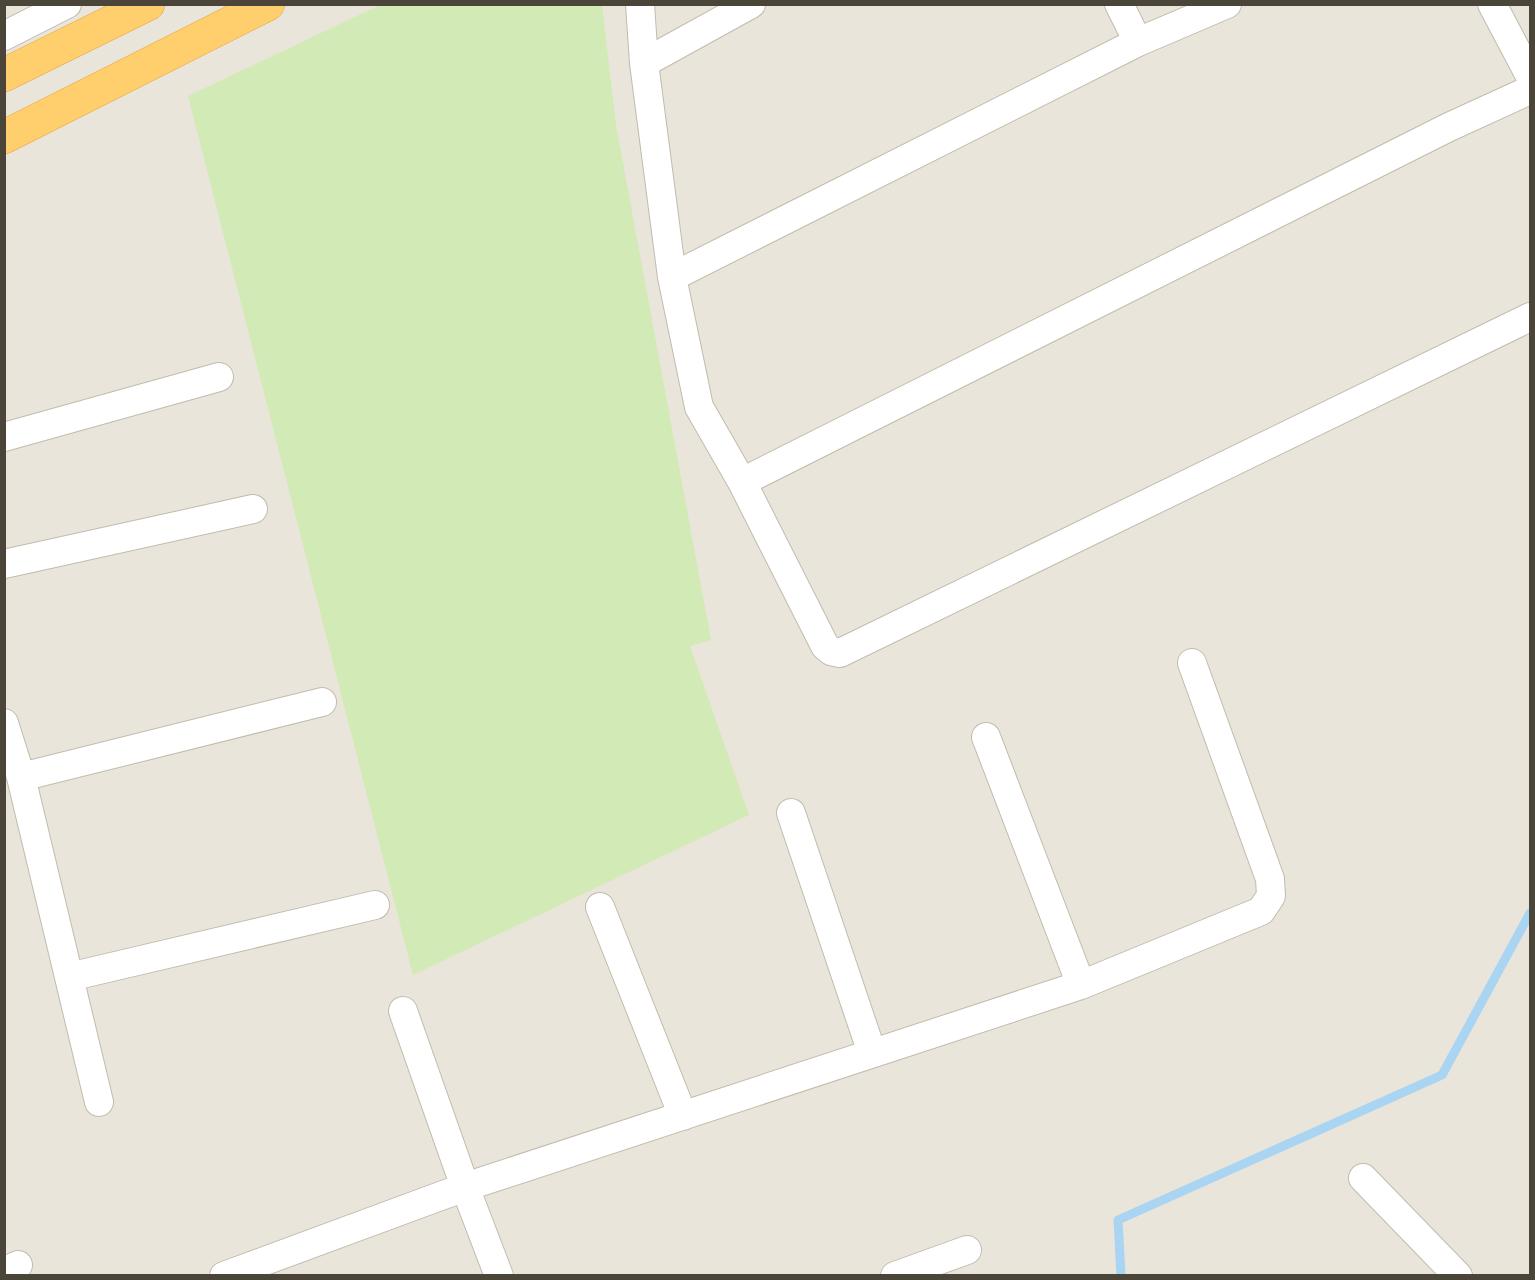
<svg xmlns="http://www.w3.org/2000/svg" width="1535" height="1280" viewBox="0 0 1535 1280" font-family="'Exo 2',sans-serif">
<rect width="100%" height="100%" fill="#f6f3ec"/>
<path fill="#eae5da" d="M5 5H1530V1275L5 1276Z"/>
<path fill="#d2eab5" d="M382 4 602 5 616 125 711 640 690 646 749 815 413 975 188 96Z"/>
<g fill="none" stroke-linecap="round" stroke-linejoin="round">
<path stroke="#a9d4f2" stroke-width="9" d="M1121 1276 1118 1220 1442 1075 1530 913"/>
<g stroke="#c2bbae" stroke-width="30">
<path id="street" d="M640 4 644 63 672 277 699 407 742 482 825 646 831 651 840 653 1530 317
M1119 4 1138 42
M1492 4 1530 76
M4 36 67 4
M644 63 751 4
M672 277 1138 42 1227 4
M4 437 219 377
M742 482 1449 127 1530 90
M4 564 253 509
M4 723 21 777 99 1102
M986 737 1081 985
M21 777 322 702
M791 813 872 1053
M600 907 683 1116
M69 977 375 905
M403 1011 465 1187 499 1276
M1363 1178 1458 1276
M4 1271 18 1265
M224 1276 465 1187 1081 985 1261 911 1271 896 1270 879 1192 663
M895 1276 967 1250"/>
</g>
<g stroke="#e0a43c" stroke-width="34">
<path id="highway" d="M4 75 148 4
M4 137 268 4"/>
</g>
<use href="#street" stroke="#fff" stroke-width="28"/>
<use href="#highway" stroke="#ffcf6e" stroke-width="33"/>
</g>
<rect width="1535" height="1280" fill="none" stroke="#4b4439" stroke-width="12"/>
</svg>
